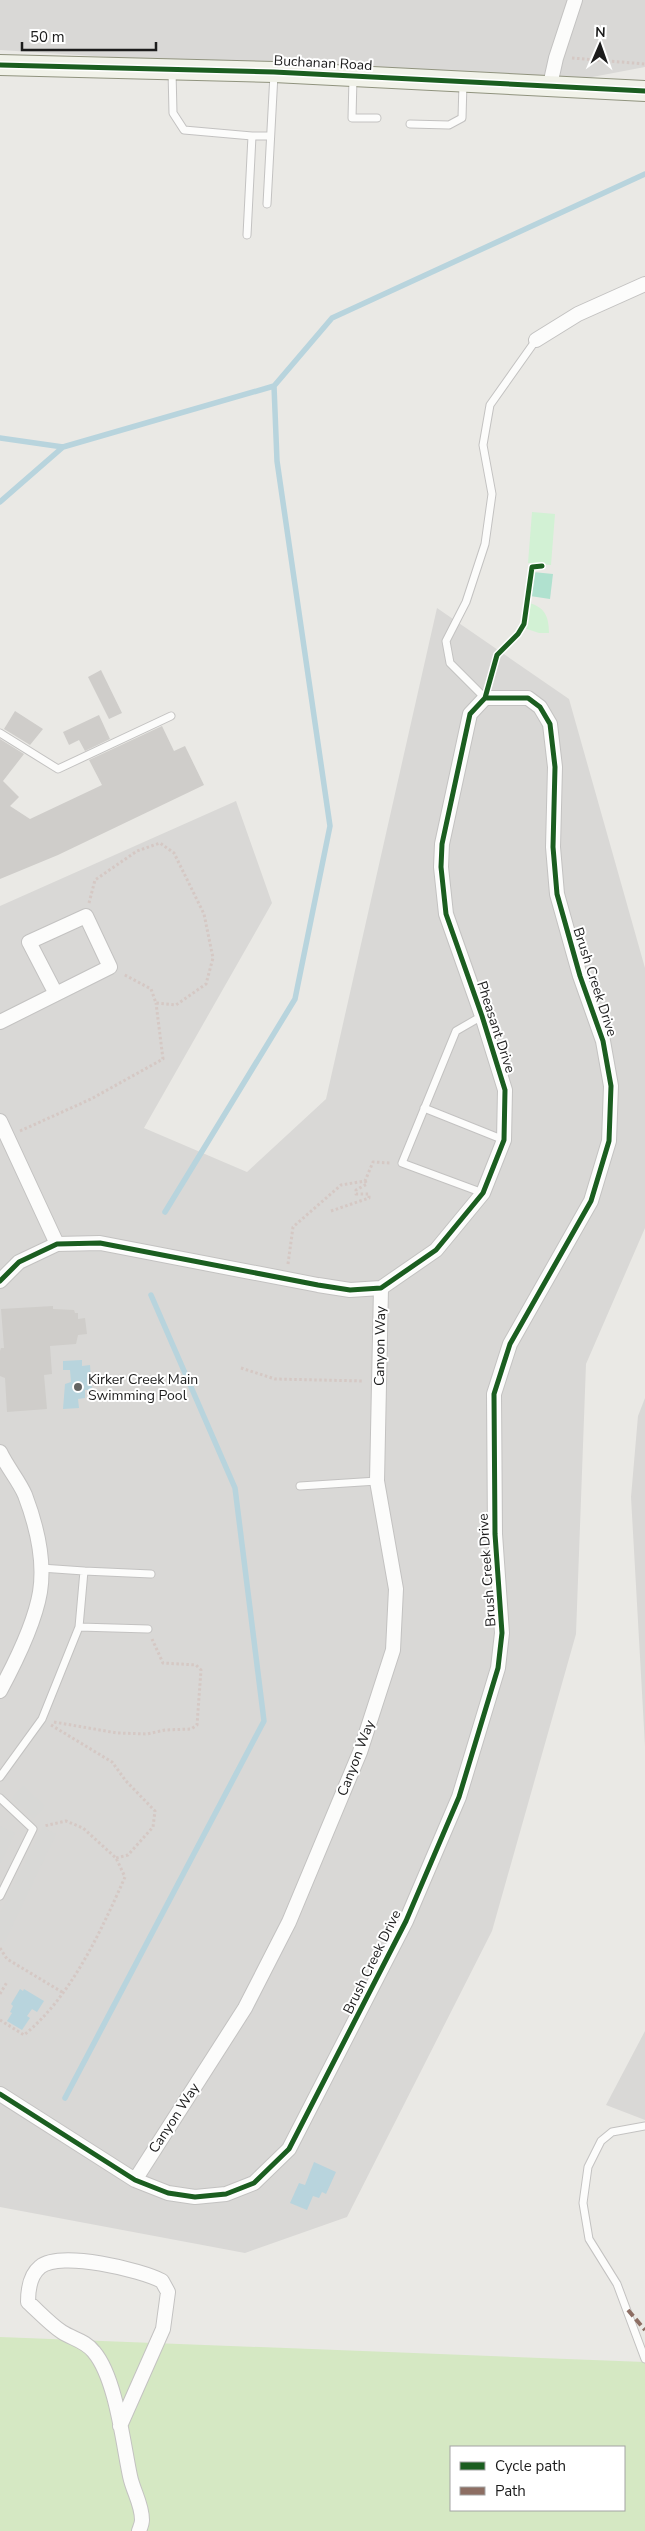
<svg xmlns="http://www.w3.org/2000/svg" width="645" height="2531" viewBox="0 0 645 2531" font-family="'Nunito Sans',sans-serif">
<rect width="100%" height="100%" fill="#eae9e5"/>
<path fill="#d9d8d6" d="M0 0H645V67L550 85 0 50Z
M437 608 569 699 645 968V1228L586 1364 576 1634 492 1931 347 2217 245 2253 0 2207V906L236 801 272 903 144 1128 247 1172 326 1099Z
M645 1398V1746L631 1497 638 1416Z
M645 2031V2120L606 2105Z"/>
<path fill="#d8d8d6" d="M23 1786 45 1806 34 1818 12 1798Z
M0 1826 15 1833 0 1864Z
M43 1827 56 1834 4 1943 0 1941V1913Z"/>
<path fill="#d5e8c3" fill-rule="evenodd" d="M0 2337 645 2362V2531H0ZM451 2447H624V2510H451Z"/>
<path fill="#d2f1d4" d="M532 512 555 514 551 565 528 563Z
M529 603C545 607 549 617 549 633H539L524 628Z"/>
<path fill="#b0e1cf" d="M533 572 553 574 550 599 530 596Z"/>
<path fill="#b8d4dd" d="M82 1360V1366L90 1365 92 1390H85V1398L78 1399 79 1408 63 1409 65 1384 71 1382 70 1370H63V1361Z
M20 1989 23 1991 24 1989 44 2001 37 2012 32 2009 27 2016 30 2018 22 2030 7 2021 12 2013 10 2012 13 2006 11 2004Z
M314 2162 336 2172 326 2194 322 2192 319 2198 313 2196 307 2210 290 2203 299 2183 305 2185Z"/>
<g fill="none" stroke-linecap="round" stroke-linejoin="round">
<path stroke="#b8d4dd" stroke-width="5.5" d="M0 438 63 447 274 386
M0 502 63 447
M165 1212 295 999 330 826 277 461 274 386 332 318 645 174
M65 2098 264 1721 235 1488 151 1295"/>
</g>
<path fill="#cfcdca" d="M101 670 122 713 109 719 88 677Z
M15 711 43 729 30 745 4 729Z
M99 715 110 739 85 751 79 740 69 745 63 732Z
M162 726 174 751 185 746 204 785 58 855 0 879V739L24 754 3 781 19 797 10 806 30 819 102 785 89 760Z
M53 1306V1309L74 1310 75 1313H78V1319L85 1318 87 1334 78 1335 76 1344 50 1346 52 1374 44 1375 47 1409 7 1412 5 1378 0 1376V1351L1 1348H4L1 1309Z"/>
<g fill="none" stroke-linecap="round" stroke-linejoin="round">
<g stroke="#c3c2c1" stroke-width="9">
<path id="lane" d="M172 71 173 113 184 130 252 136
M353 78 352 118H377
M410 124 449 125 462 118 463 83
M267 204 274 74
M247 235 252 136H270
M485 698 450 663 446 641 466 602 485 544 492 494 483 445 490 405 536 340
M0 733 58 769 171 716
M482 1016 456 1031 402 1163 483 1193
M424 1108 504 1140
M300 1486 377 1481
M84 1571 151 1574
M79 1627 148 1629
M0 1777 42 1719 79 1627 84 1571 41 1568
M0 1798 33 1829 0 1896
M645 2126 612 2132 601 2141 588 2167 583 2203 589 2239 617 2284 645 2359"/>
</g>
<g stroke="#c3c2c1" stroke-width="16">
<path id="street" d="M550 85 556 58 575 0
M536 340 578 314 645 284
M0 1022 110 967 86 916 29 942 56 994
M0 1121 57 1244
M0 1281 19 1262 57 1244 100 1243 318 1285 350 1290 381 1288 436 1250 483 1193 504 1140 505 1090 482 1016 446 914 441 867 442 844 470 714 485 698H528L540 707 550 724 555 767 553 847 557 894 580 976 603 1041 611 1086 609 1141 591 1201 510 1344 494 1394 495 1534 502 1633 498 1668 459 1797 406 1921 289 2149 254 2183 226 2194 195 2197 168 2193 135 2180 0 2094
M0 1452C7 1467 19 1481 25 1495 36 1524 45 1561 40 1592 35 1622 14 1665 0 1691
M135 2180 245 2008 289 1922 360 1752 393 1650 396 1589 377 1481 381 1288
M120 2426 163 2329 168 2292 162 2281C141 2270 60 2250 40 2267 30 2275 28 2289 28 2302 39 2312 50 2324 62 2332 73 2339 86 2341 94 2352 116 2378 123 2443 130 2476 133 2491 142 2504 142 2520 142 2524 140 2528 139 2531"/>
</g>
<g stroke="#90937e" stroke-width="22">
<path id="secondary" d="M0 65 274 72 645 91"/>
</g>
<path stroke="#d5c8c4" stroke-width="3" stroke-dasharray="2.5 2.5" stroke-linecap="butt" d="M572 58 645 64
M89 903 95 880 137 851 160 843 174 853 204 914 213 958 206 984 176 1005 156 1003 151 989 123 974
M20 1131 91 1099 163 1059 156 1003
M331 1211 369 1198V1194H356V1190L367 1184 365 1181
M288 1264 293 1227 341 1185 365 1181 373 1162 391 1163
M241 1368 275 1379 364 1381
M54 1722 117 1733 147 1734 165 1730 191 1729 197 1725 201 1670 196 1665 163 1663 152 1639
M51 1725 112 1762 126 1781 155 1811 153 1827 128 1855 116 1858
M0 1948 7 1959 62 1992
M0 1994 7 1982
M0 2020 24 2035C71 1997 101 1931 125 1877L116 1858 83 1828 66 1821 44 1826"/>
<use href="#lane" stroke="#fcfcfb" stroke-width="7"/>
<use href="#street" stroke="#fcfcfb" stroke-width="14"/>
<use href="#secondary" stroke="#f1f2e9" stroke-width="20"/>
<path stroke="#8d6e63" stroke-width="4" stroke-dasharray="8 4" stroke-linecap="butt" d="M628 2310 645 2330"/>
<g stroke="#fff" stroke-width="8">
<path id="cycleway" d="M0 65 274 72 645 91
M485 698 497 655 518 634 524 624 532 567 542 566
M0 1281 19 1262 57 1244 100 1243 318 1285 350 1290 381 1288 436 1250 483 1193 504 1140 505 1090 482 1016 446 914 441 867 442 844 470 714 485 698
M0 2094 135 2180 168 2193 195 2197 226 2194 254 2183 289 2149 406 1921 459 1797 498 1668 502 1633 495 1534 494 1394 510 1344 591 1201 609 1141 611 1086 603 1041 580 976 557 894 553 847 555 767 550 724 540 707 528 698H485"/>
</g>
<use href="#cycleway" stroke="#1b5e20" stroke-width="5"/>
</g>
<circle fill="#646462" stroke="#fff" stroke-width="2" cx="78" cy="1387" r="5"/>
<g text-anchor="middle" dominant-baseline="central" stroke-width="4" stroke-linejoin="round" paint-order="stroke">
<g font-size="14" fill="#1c1c1c" stroke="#fff">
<text transform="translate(323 63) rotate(3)">Buchanan Road</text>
<text transform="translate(595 982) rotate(72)">Brush Creek Drive</text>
<text transform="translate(496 1027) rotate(72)">Pheasant Drive</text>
<text transform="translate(380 1346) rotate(-89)">Canyon Way</text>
<text transform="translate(487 1570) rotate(-94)">Brush Creek Drive</text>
<text transform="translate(356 1758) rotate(-69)">Canyon Way</text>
<text transform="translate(372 1962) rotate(-64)">Brush Creek Drive</text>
<text transform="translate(174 2118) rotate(-57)">Canyon Way</text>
</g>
<g font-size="14" fill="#1c1c1c" stroke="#fff" text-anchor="start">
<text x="88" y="1379">Kirker Creek Main<tspan x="88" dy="16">Swimming Pool</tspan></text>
</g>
</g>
<rect x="450" y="2446" width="175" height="65" fill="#ffffff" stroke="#a4a4a4"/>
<rect x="460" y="2462" width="25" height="8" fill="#1b5e20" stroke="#a4a4a4"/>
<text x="495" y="2471" font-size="15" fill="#1c1c1c">Cycle path</text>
<rect x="460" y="2487" width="25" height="8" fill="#8d6e63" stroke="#a4a4a4"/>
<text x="495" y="2496" font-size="15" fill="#1c1c1c">Path</text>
<g transform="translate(600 45) rotate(2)" stroke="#ffffff" stroke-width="4" paint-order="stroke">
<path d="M0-4L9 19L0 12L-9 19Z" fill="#1c1c1c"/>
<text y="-8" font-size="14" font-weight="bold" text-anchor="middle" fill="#1c1c1c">N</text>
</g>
<path d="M22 42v8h134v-8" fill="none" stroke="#1c1c1c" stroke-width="2.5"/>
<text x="30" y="42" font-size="15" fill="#1c1c1c" stroke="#ffffff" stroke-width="4" paint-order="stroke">50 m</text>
</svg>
